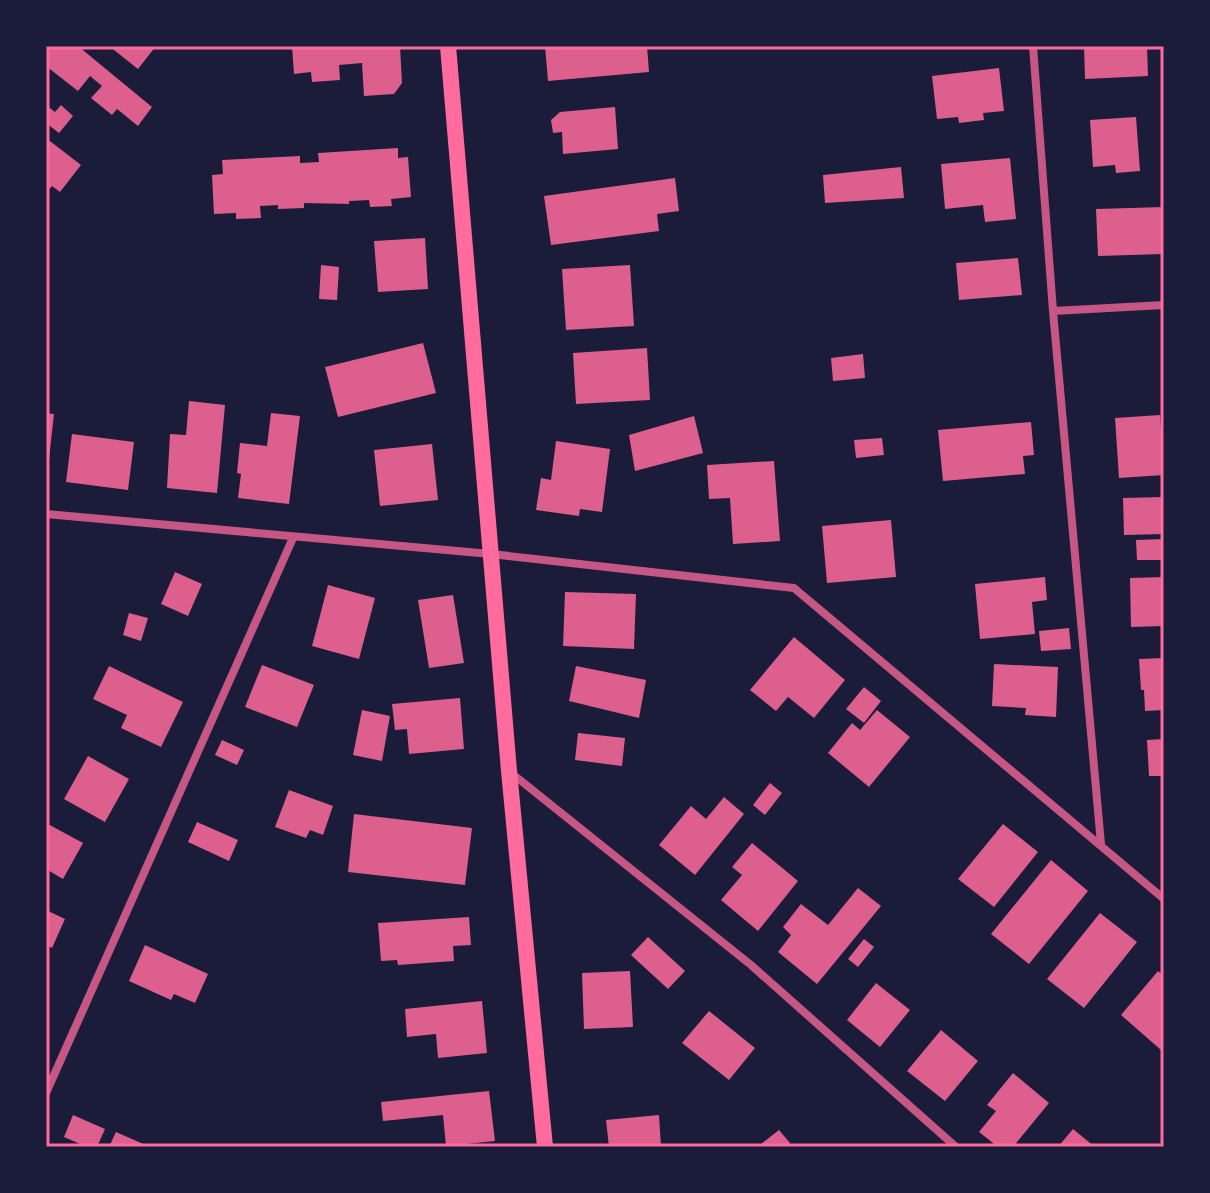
<svg xmlns="http://www.w3.org/2000/svg" width="1210" height="1193" viewBox="0 0 1210 1193" font-family="Inter,sans-serif">
<rect width="100%" height="100%" fill="#1b1b3a"/>
<path fill="#dd5f8e" d="M46 46H78L152 107 138 126 117 109 112 115 91 98 102 86 90 76 78 91 46 66Z
M109 46H156L138 69Z
M292 46H400L402 83 394 94 364 96 362 63 339 65 340 80 312 82 311 72 294 74Z
M545 46H647L649 72 548 81Z
M1084 46H1147L1148 76 1085 79Z
M999 68 1004 111 983 113 984 120 959 123 958 117 937 119 932 76Z
M46 105 55 112 61 105 73 116 59 133 46 123Z
M615 107 618 149 563 154 562 132 553 133 551 120 560 112Z
M1136 117 1140 171 1116 173 1115 165 1093 167 1090 120Z
M46 138 81 165 60 192 52 186 46 193Z
M398 148V158L408 157 411 197 391 199 392 206 370 207 369 200 349 201V204L304 203V208L278 209V205L260 206 261 218 236 219V213L214 214 212 175 223 174 222 160 300 156V163L319 162 318 153Z
M1010 158 1016 219 985 222 983 205 945 209 941 164Z
M901 167 904 198 825 203 823 175Z
M675 178 679 211 657 214 659 231 551 245 544 196Z
M1164 207V254L1098 256 1096 209Z
M425 238 428 289 378 292 374 241Z
M1018 258 1022 295 959 300 956 263Z
M321 265 339 267 337 300 319 299Z
M630 265 634 326 566 330 562 269Z
M423 343 436 393 338 417 325 367Z
M647 348 650 400 576 404 573 353Z
M863 354 865 378 833 381 831 358Z
M189 401 225 405 217 493 167 488 170 434 186 435Z
M46 413 54 414 48 468H46Z
M271 413 300 416 289 504 238 498 241 474 237 473 240 443 267 446Z
M1160 415 1164 475 1119 478 1115 418Z
M694 416 703 453 635 471 629 435Z
M1031 422 1034 455 1023 456 1025 474 943 481 938 430Z
M72 434 134 442 128 490 66 482Z
M882 438 884 455 856 458 854 440Z
M556 441 610 449 602 512 580 509 579 516 536 510 541 478 551 480Z
M432 444 438 500 380 506 374 450Z
M774 461 780 541 733 544 730 498 709 499 707 465Z
M1164 497V534L1124 535 1123 498Z
M891 520 896 577 827 583 822 526Z
M1164 539V560H1137L1136 540Z
M175 572 202 584 188 616 161 604Z
M1045 577 1047 600 1032 602 1035 634 980 639 975 584Z
M1164 577V626L1131 627 1130 578Z
M328 585 375 598 359 659 312 646Z
M565 592 636 594 634 649 563 646Z
M453 595 464 663 429 668 418 600Z
M129 613 148 618 141 641 123 635Z
M1069 628 1071 649 1041 651 1039 631Z
M794 637 845 680 814 718 788 697 776 711 750 690Z
M1164 658V710L1145 711 1144 690H1141L1139 659Z
M994 664 1058 667 1056 717 1025 715 1026 708 992 706Z
M262 665 314 685 297 727 245 707Z
M109 666 183 702 161 747 121 728 127 715 93 699Z
M576 666 646 680 639 718 569 701Z
M864 687 881 701 864 723 846 709Z
M460 698 464 749 409 754 407 729 395 730 392 704Z
M362 710 390 716 382 761 353 755Z
M877 710 910 737 869 787 828 753 852 723 860 730Z
M578 733 625 738 622 766 575 760Z
M1164 739V776H1149L1147 740Z
M222 740 244 750 237 765 215 755Z
M88 756 129 779 105 822 64 799Z
M770 783 782 793 765 815 753 805Z
M289 790 333 806 323 835 310 830 306 838 275 827Z
M724 797 744 814 695 875 659 845 691 806 706 819Z
M354 814 472 828 465 885 348 872Z
M197 822 238 840 229 861 188 842Z
M46 823 83 843 63 879 46 869Z
M1003 824 1038 852 994 907 958 879Z
M752 843 798 881 758 931 721 900 742 875 732 867Z
M1051 860 1088 891 1029 964 991 934Z
M858 888 881 906 817 984 778 952 791 935 783 927 801 904 828 925Z
M46 910 65 919 52 948 46 945Z
M1100 913 1137 942 1084 1008 1047 979Z
M469 917 471 945 453 946 454 961 398 965 397 960 381 961 378 923Z
M648 937 685 971 668 989 631 955Z
M864 939 874 947 858 967 848 959Z
M145 945 208 974 195 1003 174 994 171 1000 129 981Z
M630 971 633 1027 584 1029 582 973Z
M1158 971 1164 976V1047L1161 1050 1121 1015Z
M876 983 910 1010 880 1047 847 1020Z
M482 1001 487 1053 438 1058 436 1034 407 1037 405 1009Z
M709 1011 755 1048 729 1080 682 1043Z
M941 1030 978 1061 945 1101 907 1071Z
M1013 1073 1049 1103 1013 1147H998L979 1132 996 1111 987 1105Z
M489 1091 495 1141 446 1146 443 1115 383 1121 381 1102Z
M73 1115 105 1129 97 1147H87L64 1137Z
M659 1115 661 1147H609L606 1120Z
M1073 1129 1095 1147H1058Z
M779 1130 790 1143 785 1147H763L761 1144Z
M116 1132 150 1147H109Z"/>
<g fill="none" stroke-linecap="round" stroke-linejoin="round">
<path stroke="#c65784" stroke-width="8" d="M1033 46 1053 311 1101 844
M1053 311 1164 305
M46 514 491 554 794 588 1164 899
M510 772 751 965 956 1147
M46 1093 293 538"/>
<path stroke="#ff6b9d" stroke-width="16" d="M448 46 509 771 545 1147"/>
</g>
<rect width="1210" height="1193" fill="none" stroke="#1b1b3a" stroke-width="96"/>
<rect x="48" y="48" width="1114" height="1097" fill="none" stroke="#ff6b9d" stroke-width="3"/>
</svg>
